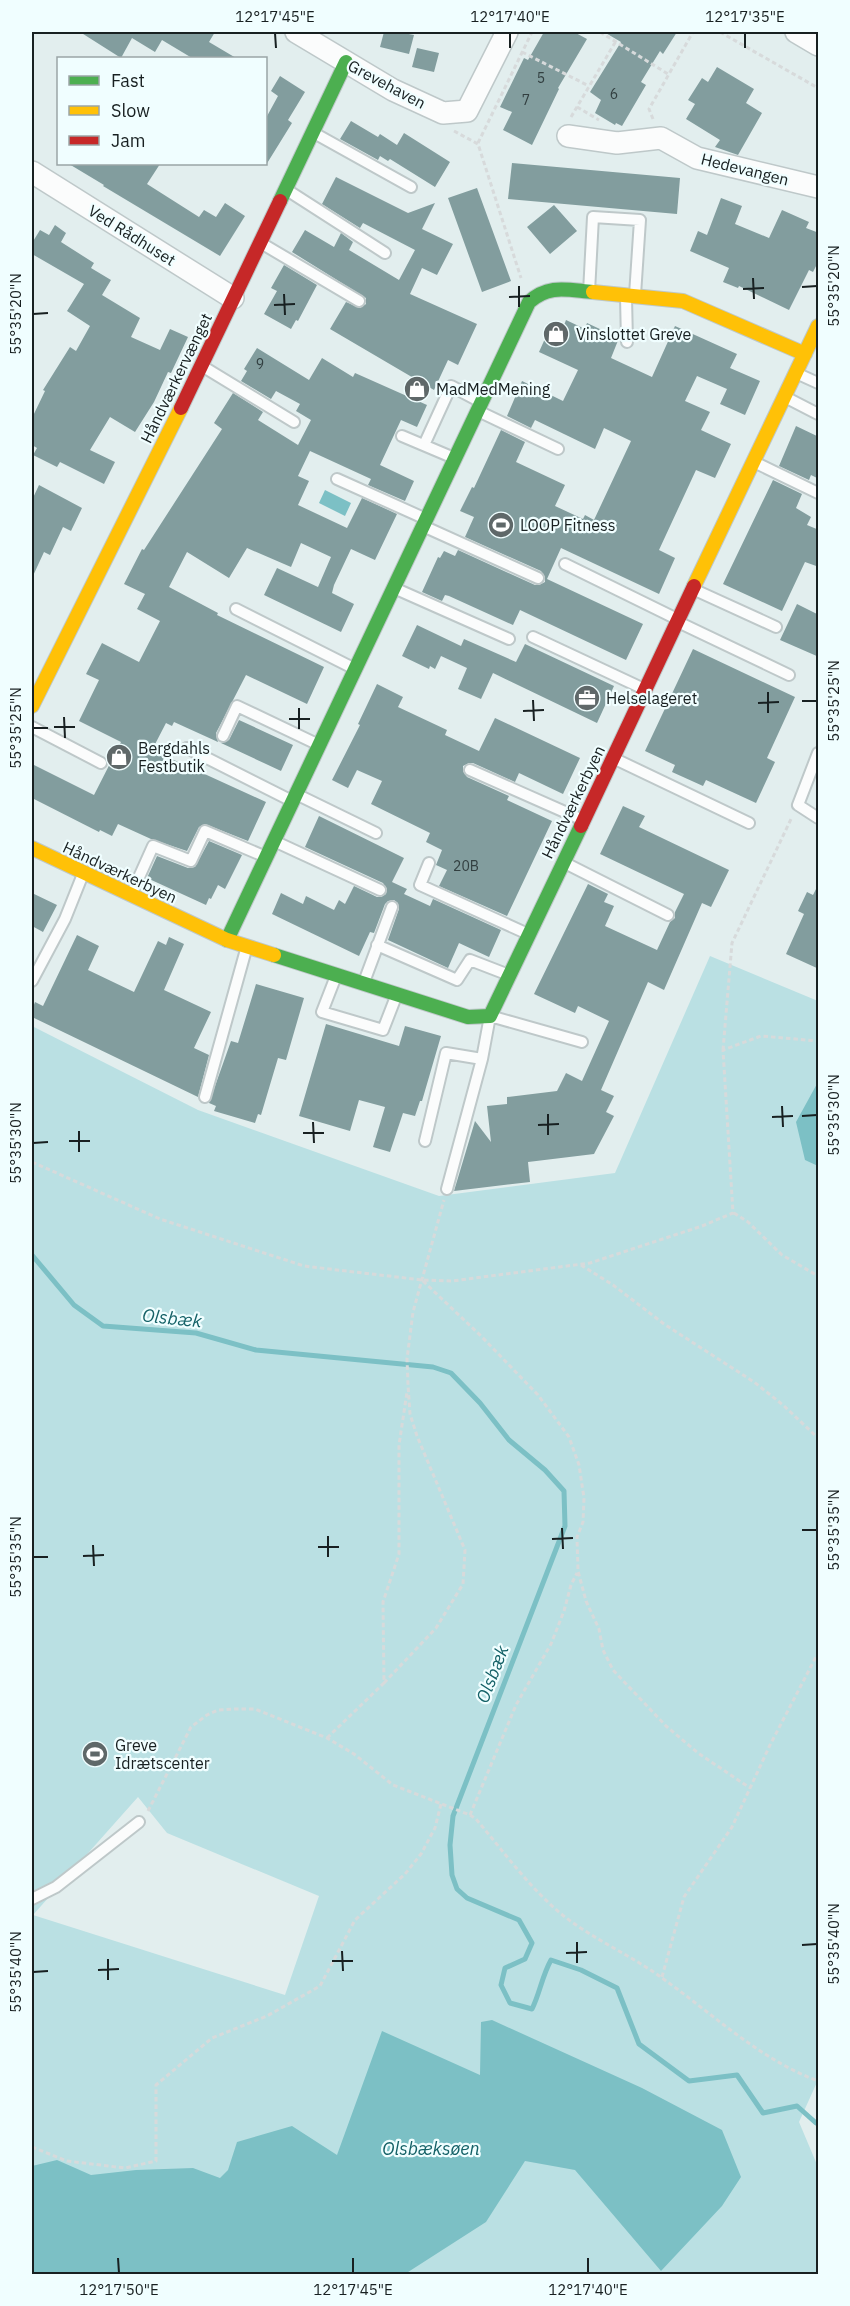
<svg xmlns="http://www.w3.org/2000/svg" width="850" height="2306" viewBox="0 0 850 2306" font-family="'IBM Plex Sans',sans-serif">
<rect width="100%" height="100%" fill="#e2eeee"/>
<path fill="#bae0e3" fill-rule="evenodd" d="M710 956 818 1001V2080L799 2122 818 2167V2274H32V1026L198 1110 439 1196 615 1173ZM138 1797 167 1833 319 1896 285 1995 33 1915Z"/>
<path fill="#7cc0c5" d="M325 490 351 503 345 516 319 503Z
M818 1082V1166L805 1160 796 1122Z
M492 2020 642 2088 722 2130 741 2177 722 2206 661 2271 575 2170 525 2161 486 2222 405 2274H32V2166L57 2160 91 2175 136 2170 193 2168 220 2178 228 2170 237 2142 292 2126 337 2155 382 2031 480 2075 481 2022Z"/>
<g fill="none" stroke-linecap="round" stroke-linejoin="round">
<path stroke="#7cc0c5" stroke-width="5" d="M32 1255 74 1305 103 1326 196 1333 256 1350 433 1367 451 1373 480 1403 509 1440 545 1470 564 1491 565 1526 453 1816 450 1845 452 1875 457 1889 467 1898 519 1920 532 1943 525 1959 505 1968 501 1985 510 2003 532 2009C540 1993 542 1976 551 1960L581 1970 617 1988 639 2044 689 2081 737 2075 763 2113 797 2106 816 2123"/>
</g>
<path fill="#829d9e" d="M80 32H215L209 42 236 58H192L162 40 155 52 132 38 121 58Z
M384 32H398L414 35 409 54 380 47Z
M544 32H574L587 39 558 88 559 89 532 145 503 130 512 112 500 107 524 58 528 60Z
M604 32H677L663 54 660 51 641 82 646 85 622 126 616 123 615 125 595 113 601 100 590 92 621 42Z
M417 48 439 53 434 72 412 67Z
M717 67 754 89 746 103 762 113 738 155 715 147 720 140 686 119 695 104 688 100 702 78 708 82Z
M280 76 305 92 288 120 292 123 266 165V118L278 96 271 91Z
M351 121 378 137 380 134 397 145 404 133 450 162 435 187 390 159 388 161 380 156 378 160 340 139Z
M512 163 680 178 677 214 508 199Z
M69 164H160L147 184 199 217 204 210 216 217 225 203 245 216 220 256 103 186 104 185Z
M336 177 408 213 435 203 422 229 453 244 437 275 422 268 410 294 477 324 458 365 448 360 434 390 330 329 346 302 360 308 366 304V298L292 252 305 230 334 247 341 233 353 242 349 250 399 280 415 250 363 223 360 228 322 204Z
M477 188 511 281 482 292 448 198Z
M721 198 742 206 735 224 769 238 782 210 809 222 806 228 819 233V260L813 272 809 270 789 310 739 286 738 288 723 282 729 268 690 251 698 231 707 235Z
M554 205 577 231 550 254 527 227Z
M55 225 66 233 61 242 94 263 91 268 111 280 102 295 140 318 131 337 160 350 170 329 188 337 171 373 168 372 154 402 135 432 110 417 90 450 115 462 104 484 60 462 57 467 33 455 37 448 32 445V418L45 391 43 390 70 347 76 351 90 326 67 311 84 284 32 254V243L40 230 49 235Z
M284 265 317 285 298 321 296 320 291 329 264 314 277 291 271 288Z
M566 320 585 329 587 323 619 338 611 358 652 377 675 326 737 354 730 368 760 381 745 415 720 404 727 389 697 376 685 401 710 412 701 430 731 444 715 478 696 470 659 550 675 558 659 594 561 548 547 579 643 624 626 660 520 610 513 625 449 596 445 595 442 601 422 592 438 557 440 558 444 551 455 556 458 550 535 585H539L545 582V577L541 571 465 537 474 517 460 511 472 487 474 488 501 430 525 442 516 462 565 485 555 506 583 519 585 515 594 520 631 441 604 428 595 449 535 420 531 428 507 416 522 381 563 401 578 370 539 352 552 323 563 328Z
M257 348 309 380 322 358 353 377 355 373 427 405 417 427 401 420 380 465 414 481 405 501 368 485 371 479 310 451 298 476 309 481 298 505 347 528 362 498 397 514 375 560 351 549 334 585 332 593 354 604 341 632 264 595 277 568 318 587 331 557 301 543 291 567 247 548 229 578 187 552 169 587 218 613 217 615 324 667 307 704 246 675 216 733 218 742 174 722 172 726 166 723 152 750 266 802 248 841 205 824 199 827 187 851 151 839 118 824 112 836 100 830 99 832 32 798V764L94 795 121 742 79 721 99 680 86 674 102 643 139 662 160 621 137 609 145 594 124 584 142 549 144 550 222 429 214 423 233 393 263 412 258 420 298 445 311 420 296 411 300 404 276 391 271 399 241 381 247 371 244 369Z
M796 426 819 437V479L811 475 809 480 779 466Z
M773 480 802 494 796 508 811 517 807 525 819 530V567L805 562 782 611 723 584Z
M39 485 82 508 71 531 63 527 50 555 44 552 32 578V500Z
M797 604 819 615V657L780 640Z
M417 625 461 646 464 639 516 662 525 644 614 686 597 723 493 673 481 699 458 689 467 668 441 656 435 669 430 666 429 669 402 656Z
M693 649 795 697 767 758 775 762 756 803 706 780 703 786 672 772 675 765 645 751Z
M377 684 403 697 398 707 447 730 445 735 479 751 495 718 580 758 563 794 519 773 515 782 473 763H469L463 766V771L467 777 509 796 507 800 552 821 507 916 439 886 447 870 436 865 442 850 426 842 430 833 371 804 382 781 357 770 348 788 332 780 360 725 358 724Z
M239 720 293 745 281 771 221 743 229 740Z
M623 806 645 816 639 827 729 870 711 907 702 903 664 990 648 982 601 1090 614 1096 606 1112 614 1116 594 1154 528 1162 530 1182 454 1191 475 1121 491 1142 487 1106 507 1104V1097L557 1091 566 1073 582 1081 609 1021 578 1006 575 1013 534 994 588 884 608 894 604 902 614 906 605 926 657 950 670 922 675 918V912L684 894 600 854Z
M319 816 404 858 392 882 407 889 404 894 430 906 433 899 501 930 489 957 459 943 448 968 388 940 399 909 398 903 394 900 388 901 385 904 374 933 370 932 359 956 272 914 281 893 303 904 306 896 334 910 339 900 345 904 354 886 377 897H381L386 894 387 889 383 883 305 847Z
M209 841 242 855 225 889 218 885 211 899 209 898 206 905 147 878 157 856 188 868 195 867Z
M819 883V969L786 954 804 914 798 911 807 892 813 895Z
M32 893 57 905 43 932 32 926Z
M77 935 99 946 88 970 134 992 158 941 166 945 169 937 184 944 164 990 211 1012 194 1048 209 1055 198 1097 32 1017V1010L35 1002 43 1006Z
M256 984 304 998 286 1060 278 1058 261 1115 258 1114 255 1123 214 1111 216 1106 209 1103 231 1041 238 1043Z
M326 1024 399 1046 405 1026 441 1036 422 1101H420L415 1116 403 1113 390 1152 373 1147 385 1107 359 1100 350 1131 299 1116Z"/>
<g fill="none" stroke-linecap="round" stroke-linejoin="round">
<g stroke="#bec8c9" stroke-width="14">
<path id="lane" d="M314 133 411 187
M287 190 385 253
M261 243 359 301
M589 292 593 217 640 220 635 295
M626 297 627 342
M202 366 294 422
M796 373 818 383
M785 397 818 414
M478 411 558 449
M402 436 454 458
M424 445 451 386 481 402
M754 462 818 493
M337 479 426 519
M423 526 538 578
M565 564 677 619
M394 588 509 639
M695 590 776 627
M236 609 355 669
M678 622 789 675
M533 637 644 689
M32 727 101 763
M223 736 237 706 319 745
M187 748 292 801
M818 753 798 805 818 818
M613 758 749 823
M470 770 583 820
M296 794 376 833
M274 841 380 890
M563 862 668 915
M429 863 420 885 528 934
M131 895 153 846 191 861 205 831 266 857
M377 945 457 980 470 960 509 975
M336 976 322 1012 383 1030 397 994
M32 981 65 919 83 874
M364 982 392 907
M205 1097 247 946
M425 1141 446 1053 482 1059
M447 1189 482 1059 490 1016 582 1042
M32 1899 56 1887 139 1822"/>
</g>
<g stroke="#bec8c9" stroke-width="24">
<path id="street" d="M296 32 393 90 443 113 467 111 507 32
M796 32 818 45
M568 136 617 143 661 138 697 158 818 187
M32 172 233 298"/>
</g>
<g stroke="#bec8c9" stroke-width="16">
<path id="fast" d="M280 201 346 62
M227 940 529 302C549 284 567 290 593 292
M274 955 468 1017 490 1016 581 826"/>
</g>
<g stroke="#bec8c9" stroke-width="16">
<path id="slow" d="M593 292 683 301 805 354
M694 586 818 326
M32 706 181 408
M32 848 227 940 274 955"/>
</g>
<g stroke="#bec8c9" stroke-width="16">
<path id="jam" d="M181 408 280 201
M581 826 694 586"/>
</g>
<path stroke="#d7dadb" stroke-width="3" stroke-dasharray="4.5 3" stroke-linecap="butt" d="M600 32 668 74
M720 32 818 88
M522 52 589 86
M577 107 599 120
M571 117 616 41
M653 119 649 109 693 32
M454 131 478 144 521 278
M478 143 532 32
M723 1050 732 943 792 817
M32 1162 160 1219 304 1266 422 1280 452 1281 590 1263 702 1226 733 1213 723 1050 761 1036 818 1041
M734 1213 748 1222 782 1255 818 1276
M581 1265 613 1285 664 1324 754 1382 783 1405 818 1438
M423 1281 481 1336 538 1395 569 1437 579 1465 584 1498 583 1522 577 1537 578 1571 586 1601 599 1629 603 1650 613 1670 666 1726 698 1753 750 1788
M384 1683 436 1628 463 1584 465 1550 417 1436 410 1414 408 1385 407 1359 413 1312 444 1200
M327 1738 384 1683 383 1602 399 1554V1445L407 1392
M148 1811 191 1727 207 1715 218 1710 236 1709H255L327 1738 354 1754 393 1785 470 1815 476 1819C504 1852 531 1890 565 1917 595 1940 632 1956 662 1978 713 2014 759 2059 818 2081
M470 1815 516 1705 551 1644 564 1611 571 1585 577 1573
M662 1977 684 1897 732 1827 770 1745 818 1653
M32 2147 67 2161 125 2168 156 2161V2085L212 2038 267 2016 320 1986 355 1920 405 1874 421 1854 435 1828 441 1804"/>
<use href="#lane" stroke="#fbfcfc" stroke-width="10"/>
<use href="#street" stroke="#fbfcfc" stroke-width="21"/>
<use href="#fast" stroke="#4caf50" stroke-width="14"/>
<use href="#slow" stroke="#ffc107" stroke-width="14"/>
<use href="#jam" stroke="#c62828" stroke-width="14"/>
</g>
<path fill="none" stroke="#182021" stroke-width="2" d="M275 33 276 48M510 33V48M745 33V48M753 278 754 299M519 286V307M802 287 817 286M743 289 764 288M284 294 285 315M509 297 530 296M274 305 295 304M33 314 48 313M768 692V713M533 700 534 721M802 701H817M758 703 779 702M299 708V729M523 711 544 710M64 717 65 738M289 719H310M54 727H75M33 728H48M782 1106 783 1127M548 1114V1135M802 1116 817 1115M772 1117 793 1116M313 1122 314 1143M538 1125 559 1124M79 1131V1152M303 1133H324M69 1141H90M33 1143 48 1142M562 1528 563 1549M802 1530H817M328 1536V1557M552 1539 573 1538M93 1545 94 1566M318 1547H339M83 1556 104 1555M33 1557H48M577 1942V1963M802 1945 817 1944M342 1951 343 1971M566 1953 587 1952M108 1959V1980M332 1961H353M98 1970 119 1969M33 1972 48 1971M118 2258 119 2273M353 2258V2273M588 2258V2273"/>
<defs>
<g id="shop-disc" transform="scale(1.35)"><circle r="9.5" fill="#5f6869" stroke="#f0feff"/><path d="M-5-2.5h2.3a2.7 3.5 0 0 1 5.4 0H5L5.5 6h-11ZM-1.5-2.5h3a1.5 2.3 0 0 0-3 0Z" fill="#fff"/></g>
<g id="stadium-disc" transform="scale(1.35)"><circle r="9.5" fill="#5f6869" stroke="#f0feff"/><path d="M0-5a6.5 5 0 1 0 0 10a6.5 5 0 1 0 0-10ZM-3.5-1.8h7v3.6h-7Z" fill="#fff"/></g>
<g id="office-disc" transform="scale(1.35)"><circle r="9.5" fill="#5f6869" stroke="#f0feff"/><path d="M-6-3h4V-5.5h4V-3h4V5H-6ZM-1-4.5V-3h2v-1.5ZM-6 0V1H6V0Z" fill="#fff"/></g>
</defs>
<g fill-rule="evenodd">
<use href="#shop-disc" x="556" y="334"/>
<use href="#shop-disc" x="417" y="389"/>
<use href="#stadium-disc" x="501" y="525"/>
<use href="#office-disc" x="587" y="698"/>
<use href="#shop-disc" x="119" y="757"/>
<use href="#stadium-disc" x="95" y="1754"/>
</g>
<g text-anchor="middle" dominant-baseline="central" stroke-width="4.5" stroke-linejoin="round" paint-order="stroke">
<g font-size="14" fill="#323f40">
<text x="541" y="78">5</text>
<text x="614" y="94">6</text>
<text x="526" y="100">7</text>
<text x="260" y="364">9</text>
<text x="466" y="866">20B</text>
</g>
<g font-size="16" fill="#182021" stroke="#f0feff">
<text transform="translate(387 84) rotate(28)">Grevehaven</text>
<text transform="translate(745 169) rotate(14)">Hedevangen</text>
<text transform="translate(132 235) rotate(32)">Ved Rådhuset</text>
<text transform="translate(176 378) rotate(-64)">Håndværkervænget</text>
<text transform="translate(573 802) rotate(-64)">Håndværkerbyen</text>
<text transform="translate(120 872) rotate(25)">Håndværkerbyen</text>
</g>
<g font-size="16" fill="#182021" stroke="#f0feff" text-anchor="start">
<text x="576" y="334">Vinslottet Greve</text>
<text x="436" y="389">MadMedMening</text>
<text x="520" y="525">LOOP Fitness</text>
<text x="606" y="698">Helselageret</text>
<text x="138" y="748">Bergdahls<tspan x="138" dy="18">Festbutik</tspan></text>
<text x="115" y="1745">Greve<tspan x="115" dy="18">Idrætscenter</tspan></text>
</g>
<g font-size="18" font-style="italic" fill="#146167" stroke="#f0feff">
<text transform="translate(172 1318) rotate(6)">Olsbæk</text>
<text transform="translate(492 1674) rotate(-69)">Olsbæk</text>
<text x="431" y="2148">Olsbæksøen</text>
</g>
</g>
<rect width="850" height="2306" fill="none" stroke="#f0feff" stroke-width="66"/>
<rect x="57" y="57" width="210" height="108" fill="#f0feff" stroke="#9aa5a6" stroke-width="1.5"/>
<rect x="69" y="76" width="30" height="9" fill="#4caf50" stroke="#9aa5a6" stroke-width="1.5"/>
<text x="111" y="87" font-size="18" fill="#182021">Fast</text>
<rect x="69" y="106" width="30" height="9" fill="#ffc107" stroke="#9aa5a6" stroke-width="1.5"/>
<text x="111" y="117" font-size="18" fill="#182021">Slow</text>
<rect x="69" y="136" width="30" height="9" fill="#c62828" stroke="#9aa5a6" stroke-width="1.5"/>
<text x="111" y="147" font-size="18" fill="#182021">Jam</text>
<rect x="33" y="33" width="784" height="2240" fill="none" stroke="#182021" stroke-width="2"/>
<g font-size="15" text-anchor="middle" fill="#182021">
<text x="275" y="22">12°17'45"E</text>
<text x="510" y="22">12°17'40"E</text>
<text x="745" y="22">12°17'35"E</text>
<text transform="translate(834 286) rotate(-90)" y="5">55°35'20"N</text>
<text transform="translate(16 314) rotate(-90)" y="5">55°35'20"N</text>
<text transform="translate(834 701) rotate(-90)" y="5">55°35'25"N</text>
<text transform="translate(16 728) rotate(-90)" y="5">55°35'25"N</text>
<text transform="translate(834 1115) rotate(-90)" y="5">55°35'30"N</text>
<text transform="translate(16 1143) rotate(-90)" y="5">55°35'30"N</text>
<text transform="translate(834 1530) rotate(-90)" y="5">55°35'35"N</text>
<text transform="translate(16 1557) rotate(-90)" y="5">55°35'35"N</text>
<text transform="translate(834 1944) rotate(-90)" y="5">55°35'40"N</text>
<text transform="translate(16 1972) rotate(-90)" y="5">55°35'40"N</text>
<text x="119" y="2295">12°17'50"E</text>
<text x="353" y="2295">12°17'45"E</text>
<text x="588" y="2295">12°17'40"E</text>
</g>
</svg>
